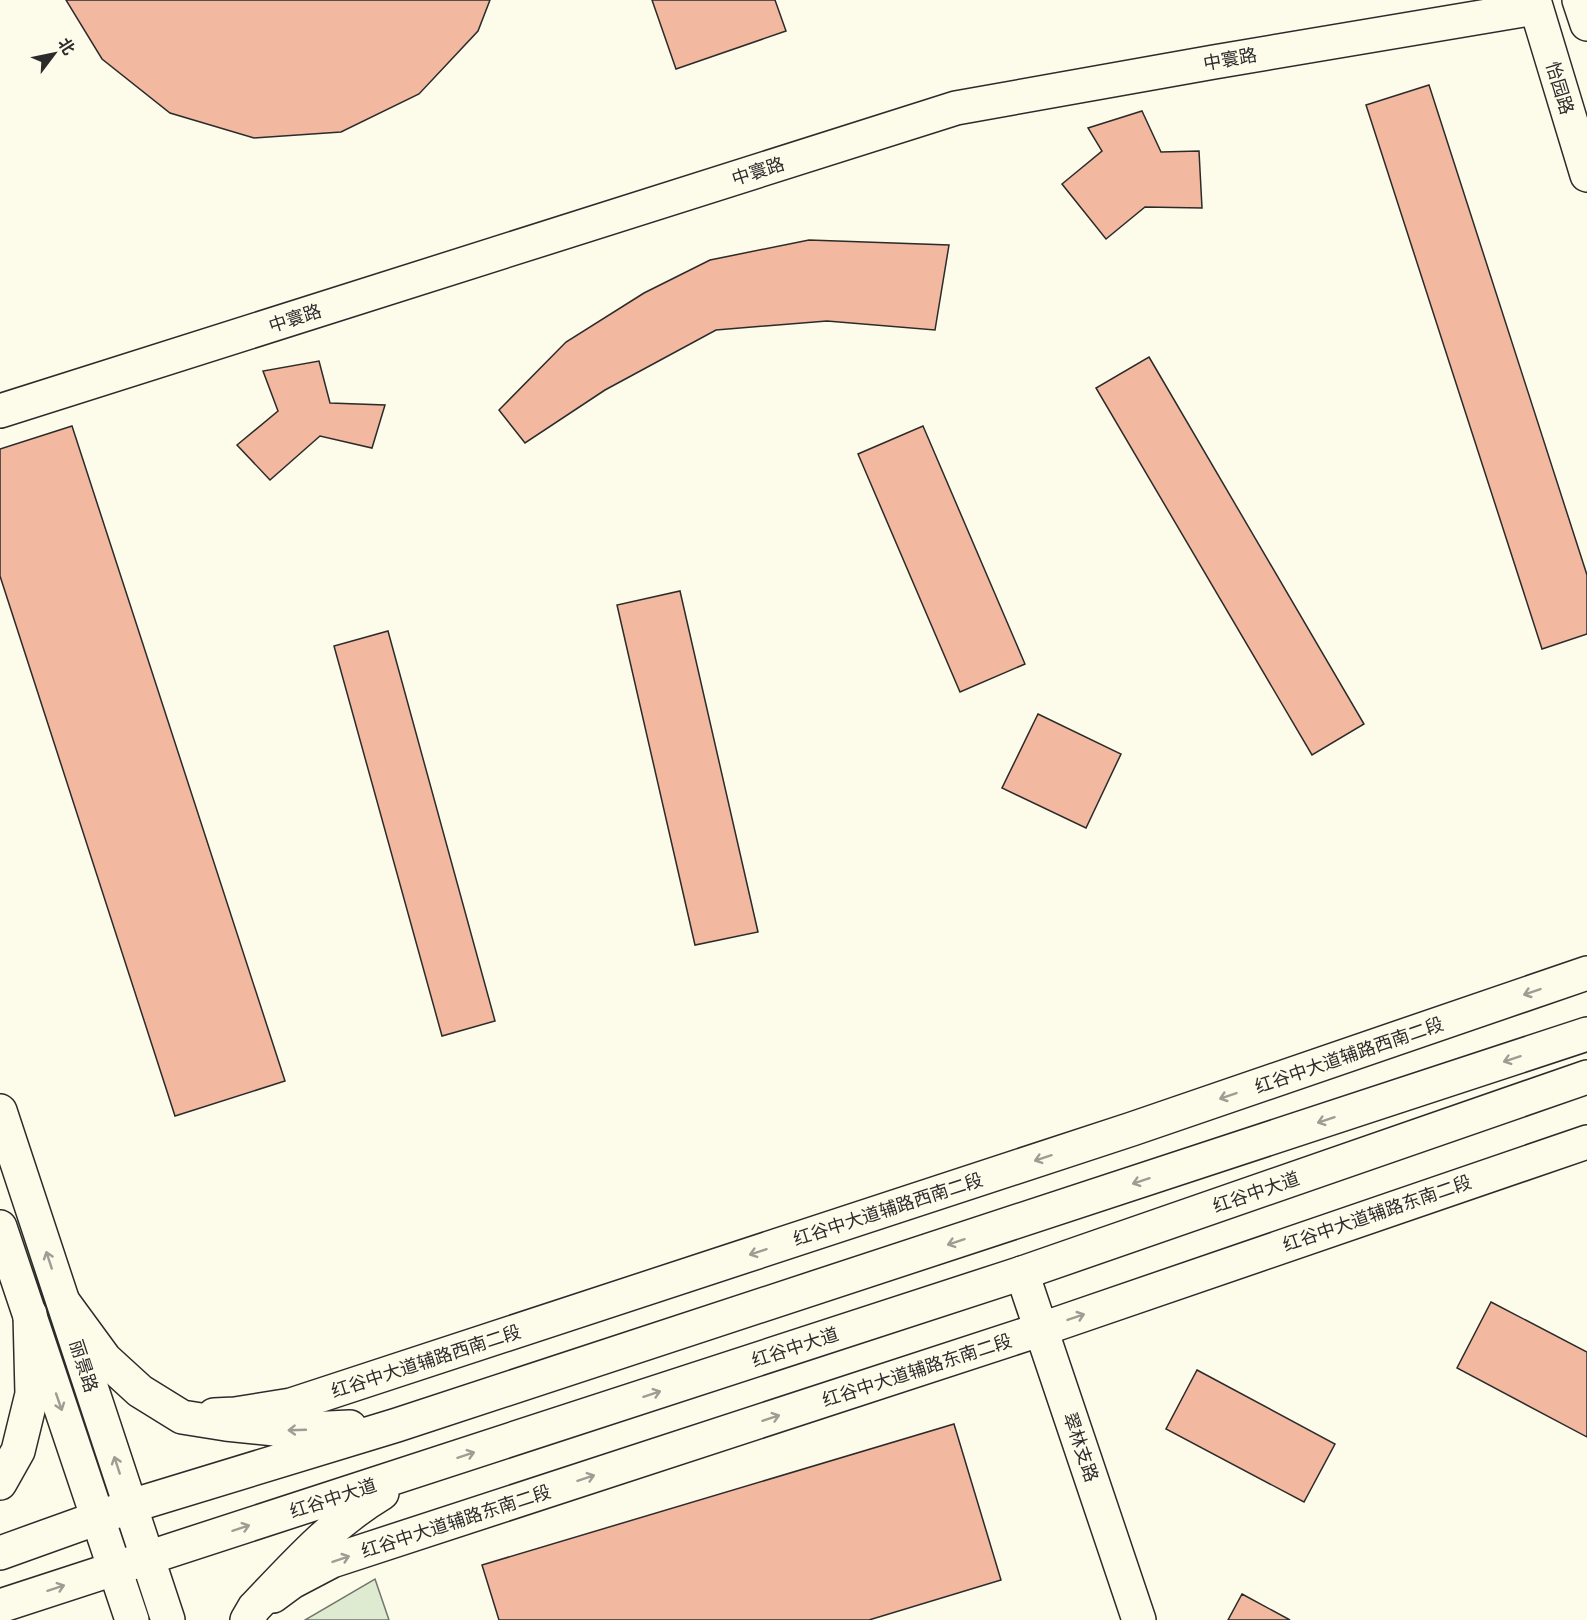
<svg xmlns="http://www.w3.org/2000/svg" width="1587" height="1620" viewBox="0 0 1587 1620" font-family="'DejaVu Sans','Noto Sans SC',sans-serif">
<rect width="100%" height="100%" fill="#fdfbea"/>
<path fill="#deebd1" stroke="#74746e" stroke-width="1.5" d="M375 1579 389 1620H305Z"/>
<path fill="#f2b8a0" stroke="#2b2b2b" stroke-width="1.5" d="M66 0H490L478 31 419 94 341 132 254 138 170 113 102 59Z
M652 0H775L786 31 676 69Z
M1429 85 1587 575V634L1542 649 1366 105Z
M1142 111 1161 152 1199 151 1202 208 1145 207 1106 239 1062 184 1102 151 1088 128Z
M809 240 949 245 935 330 827 321 716 330 605 390 525 443 499 410 566 342 644 293 710 260Z
M1149 357 1364 724 1312 755 1096 388Z
M319 361 330 403 385 405 372 448 320 436 270 480 237 445 278 411 263 371Z
M72 426 285 1081 175 1116 0 576V449Z
M923 426 1025 664 960 692 858 454Z
M680 591 758 932 695 945 617 605Z
M388 631 495 1021 442 1036 334 646Z
M1038 714 1121 754 1086 828 1002 788Z
M1491 1302 1587 1352V1437L1457 1368Z
M1197 1370 1335 1444 1304 1502 1166 1429Z
M954 1424 1001 1580 869 1620H499L482 1565Z
M1242 1594 1290 1620H1228Z"/>
<g fill="none" stroke-linecap="round" stroke-linejoin="round">
<g stroke="#2b2b2b" stroke-width="36">
<path id="minor" d="M0 411 956 108 1214 62 1535 8
M0 1111 168 1620
M0 1227 132 1620
M1022 1273 1139 1620
M214 1415 235 1414 291 1405 1132 1129 1587 973
M273 1596 292 1582 332 1561 1042 1329 1587 1142"/>
</g>
<g stroke="#2b2b2b" stroke-width="36">
<path id="major" d="M1534 0 1587 175
M1579 0 1587 24
M64 1303 105 1359 140 1391 182 1417 226 1424 285 1430 350 1427
M0 1483 18 1451 32 1394 30 1314
M0 1553 131 1506 397 1425 1587 1034
M0 1606 1022 1273 1587 1077
M247 1620 254 1608C294 1566 332 1523 382 1493"/>
</g>
<use href="#minor" stroke="#fdfbea" stroke-width="33"/>
<use href="#major" stroke="#fdfbea" stroke-width="33"/>
</g>
<defs><path id="oneway-shaft" d="M-6 0H5M1.5-3L5.5 0L1.5 3" fill="none" stroke-width="1.6" stroke-linecap="round" stroke-linejoin="round" transform="scale(1.5)"/></defs>
<g stroke="#9e9d94">
<use href="#oneway-shaft" transform="translate(1532 992) rotate(161)"/>
<use href="#oneway-shaft" transform="translate(1512 1059) rotate(162)"/>
<use href="#oneway-shaft" transform="translate(1228 1096) rotate(161)"/>
<use href="#oneway-shaft" transform="translate(1326 1120) rotate(162)"/>
<use href="#oneway-shaft" transform="translate(1043 1158) rotate(162)"/>
<use href="#oneway-shaft" transform="translate(1141 1181) rotate(162)"/>
<use href="#oneway-shaft" transform="translate(956 1242) rotate(162)"/>
<use href="#oneway-shaft" transform="translate(758 1252) rotate(162)"/>
<use href="#oneway-shaft" transform="translate(49 1260) rotate(-108)"/>
<use href="#oneway-shaft" transform="translate(1076 1317) rotate(-19)"/>
<use href="#oneway-shaft" transform="translate(652 1394) rotate(-18)"/>
<use href="#oneway-shaft" transform="translate(59 1402) rotate(71)"/>
<use href="#oneway-shaft" transform="translate(771 1418) rotate(-18)"/>
<use href="#oneway-shaft" transform="translate(297 1430) rotate(178)"/>
<use href="#oneway-shaft" transform="translate(466 1455) rotate(-18)"/>
<use href="#oneway-shaft" transform="translate(117 1465) rotate(-108)"/>
<use href="#oneway-shaft" transform="translate(586 1478) rotate(-18)"/>
<use href="#oneway-shaft" transform="translate(241 1528) rotate(-18)"/>
<use href="#oneway-shaft" transform="translate(341 1559) rotate(-19)"/>
<use href="#oneway-shaft" transform="translate(56 1588) rotate(-18)"/>
</g>
<g text-anchor="middle" dominant-baseline="central" stroke-width="4.5" stroke-linejoin="round" paint-order="stroke">
<g font-size="18" fill="#2b2b2b" stroke="#fdfbea">
<text transform="translate(1230 59) rotate(-10)">中寰路</text>
<text transform="translate(1560 88) rotate(73)">怡园路</text>
<text transform="translate(758 171) rotate(-18)">中寰路</text>
<text transform="translate(295 318) rotate(-18)">中寰路</text>
<text transform="translate(1349 1055) rotate(-19)">红谷中大道辅路西南二段</text>
<text transform="translate(1256 1192) rotate(-19)">红谷中大道</text>
<text transform="translate(888 1209) rotate(-18)">红谷中大道辅路西南二段</text>
<text transform="translate(1377 1213) rotate(-19)">红谷中大道辅路东南二段</text>
<text transform="translate(795 1347) rotate(-18)">红谷中大道</text>
<text transform="translate(426 1361) rotate(-18)">红谷中大道辅路西南二段</text>
<text transform="translate(84 1366) rotate(72)">丽景路</text>
<text transform="translate(917 1370) rotate(-18)">红谷中大道辅路东南二段</text>
<text transform="translate(1081 1447) rotate(71)">翠林支路</text>
<text transform="translate(333 1498) rotate(-18)">红谷中大道</text>
<text transform="translate(456 1521) rotate(-18)">红谷中大道辅路东南二段</text>
</g>
</g>
<g transform="translate(54 54) rotate(58)" stroke="#fdfbea" stroke-width="4.5" paint-order="stroke">
<path d="M0-4.5L10 22L0 15L-10 22Z" fill="#2b2b2b"/>
<text y="-9" font-size="16" font-weight="bold" text-anchor="middle" fill="#2b2b2b">北</text>
</g>
</svg>
